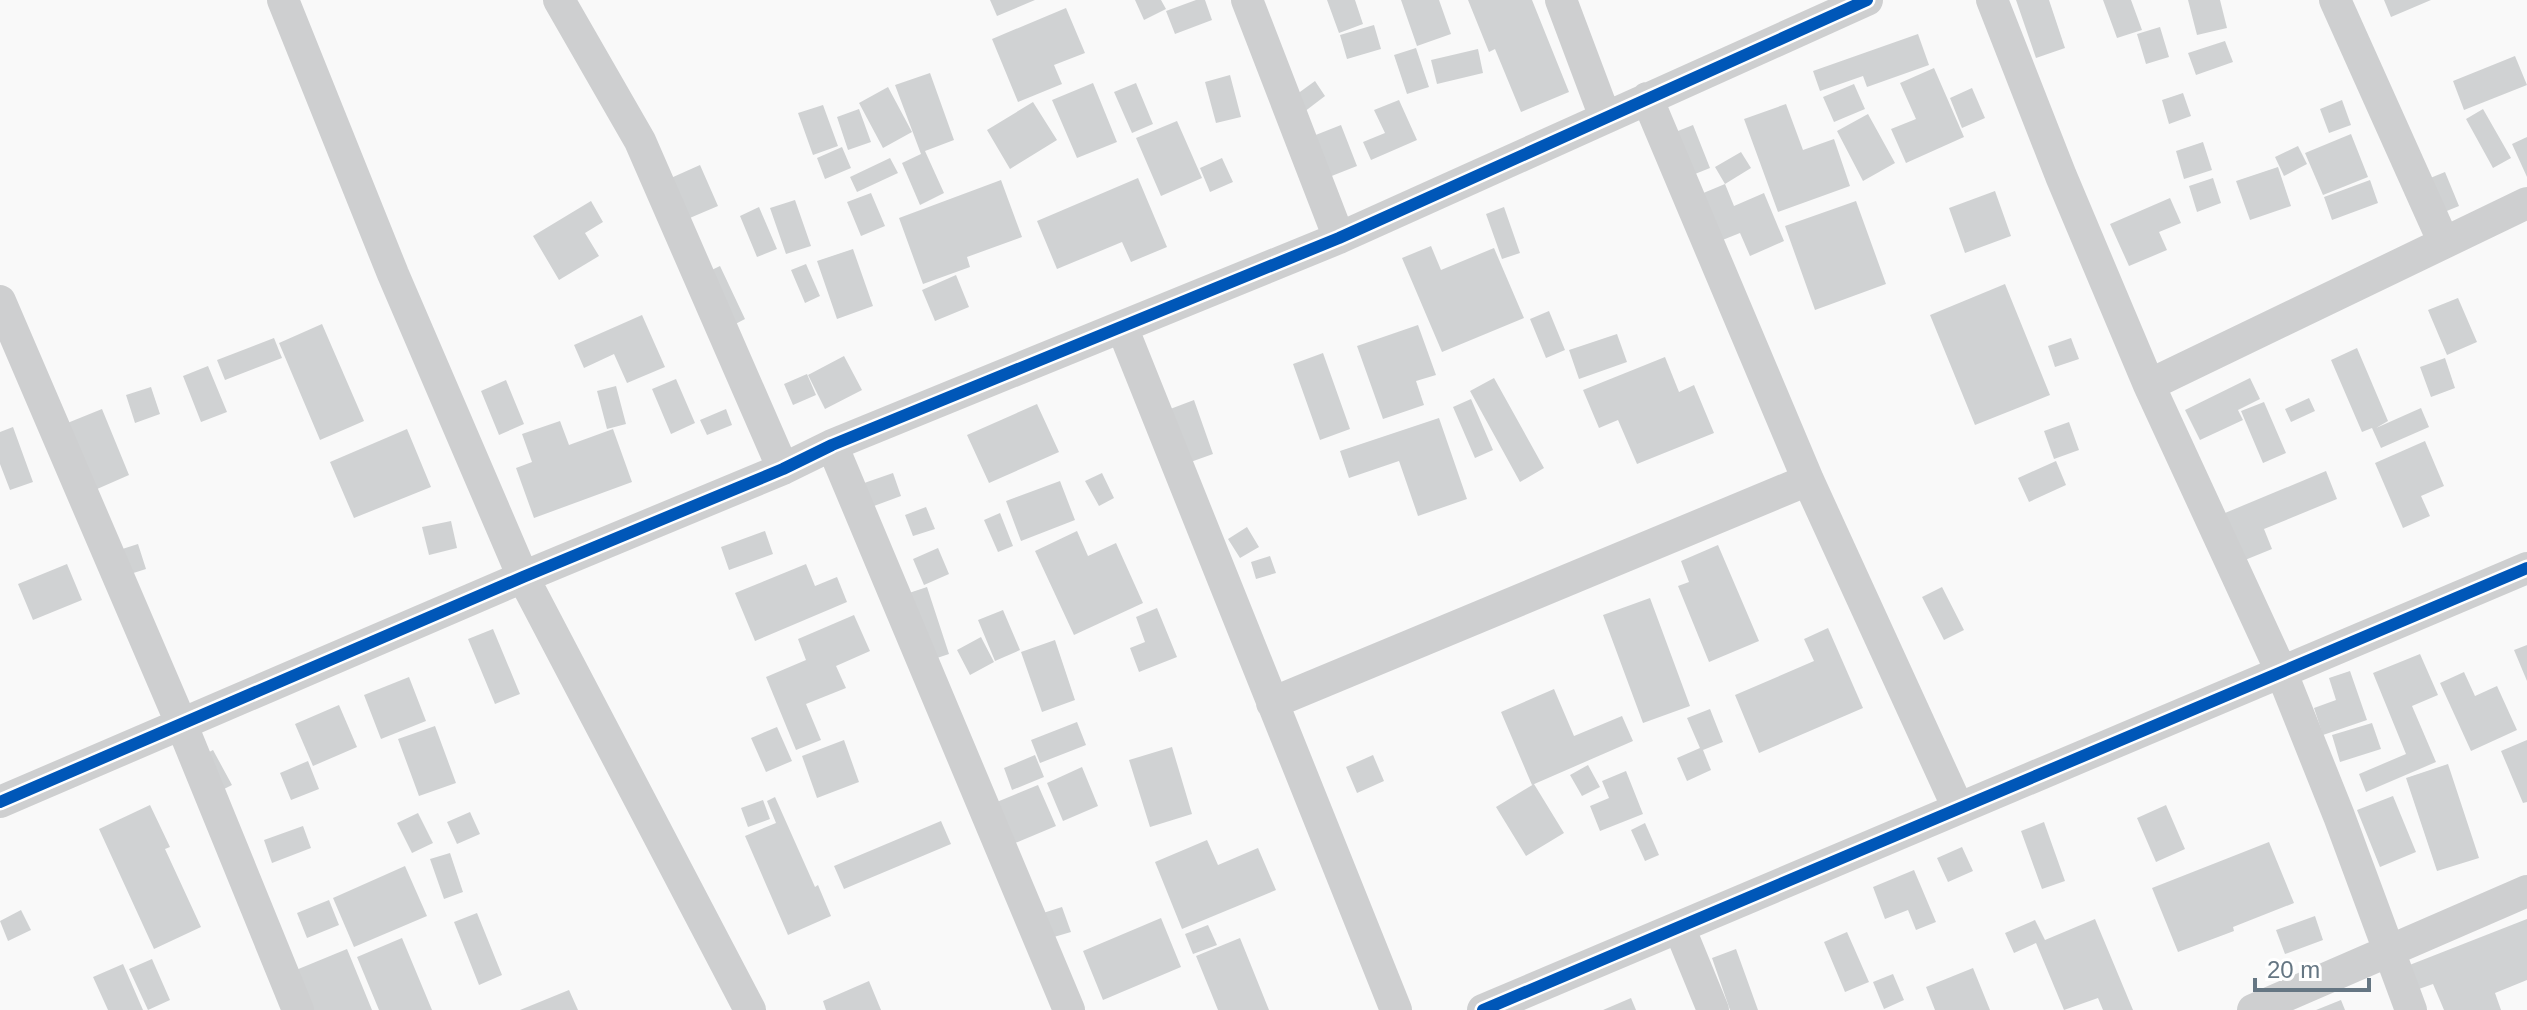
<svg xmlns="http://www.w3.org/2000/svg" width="2527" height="1010" viewBox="0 0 2527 1010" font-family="Helvetica,sans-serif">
<rect width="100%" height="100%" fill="#f9f9f9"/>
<path fill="#d0d2d3" d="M990 0H1035L997 16Z
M1135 0H1161L1166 9 1144 20Z
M1196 0H1205L1212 20 1175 34 1166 11Z
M1327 0H1355L1363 24 1339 33Z
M1401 0H1439L1451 34 1417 46Z
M1468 0H1532L1569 92 1521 112 1495 49 1489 52Z
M2016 0H2049L2065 48 2036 58Z
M2103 0H2131L2142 30 2117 38Z
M2188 0H2220L2227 28 2197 35Z
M2384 0H2431L2391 17Z
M1066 8 1085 53 1054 65 1062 84 1018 102 992 39Z
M1374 25 1381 49 1347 59 1340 35Z
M2160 27 2169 57 2146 64 2137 34Z
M1918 34 1929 65 1867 87 1863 76 1820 91 1813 71Z
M2225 41 2233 62 2196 75 2188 53Z
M1416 48 1429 87 1407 94 1394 55Z
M1478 49 1483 73 1437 84 1431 60Z
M2515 56 2527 85 2464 110 2453 81Z
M1934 68 1964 137 1906 163 1891 129 1916 119 1900 83Z
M930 73 954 140 925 151 944 193 920 205 902 163 921 154 895 85Z
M1230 75 1241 117 1216 123 1205 82Z
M1315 81 1325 96 1304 112 1293 97Z
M1093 83 1117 142 1077 158 1052 100Z
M1136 83 1153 124 1132 133 1114 92Z
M1854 84 1865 109 1834 122 1823 97Z
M888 87 912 132 883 148 859 103Z
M1972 88 1985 118 1962 128 1950 98Z
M2183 93 2191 116 2169 124 2162 100Z
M1399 100 1417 140 1371 160 1363 142 1385 133 1374 110Z
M2342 100 2351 125 2329 133 2320 109Z
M1033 102 1057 140 1010 169 987 130Z
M1786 104 1803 150 1834 139 1850 186 1778 212 1744 119Z
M823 105 838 146 813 155 798 113Z
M859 109 871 142 848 150 837 117Z
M2483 109 2511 158 2493 168 2466 119Z
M1868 114 1895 163 1863 181 1837 131Z
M1177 121 1202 178 1161 196 1136 138Z
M1341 125 1357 166 1324 179 1308 138Z
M1693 125 1710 168 1690 176 1673 133Z
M2351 134 2368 177 2323 195 2305 153Z
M2527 137V177L2512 144Z
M2203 142 2212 170 2184 179 2176 151Z
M2298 146 2307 164 2284 176 2275 157Z
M842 147 851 168 825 179 817 158Z
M1741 152 1751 168 1725 184 1715 167Z
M890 158 898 173 857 192 850 177Z
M1222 158 1233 182 1210 192 1200 168Z
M700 165 718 206 671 226 653 186Z
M2278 167 2291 206 2250 220 2236 181Z
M2445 172 2459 206 2432 217 2418 183Z
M1138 178 1167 247 1131 262 1122 242 1057 269 1037 221Z
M2213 178 2221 203 2197 212 2189 186Z
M1001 180 1022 237 967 257 970 267 923 284 899 218Z
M2370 180 2378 203 2332 220 2324 197Z
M1725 184 1734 206 1764 193 1784 241 1750 256 1740 233 1720 241 1701 194Z
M1995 191 2011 236 1965 253 1949 208Z
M871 193 885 226 861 236 847 202Z
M2170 198 2181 223 2159 232 2167 250 2129 266 2110 224Z
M795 200 811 246 786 254 770 208Z
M591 201 603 222 585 233 599 256 559 280 533 236Z
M1856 201 1886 284 1815 310 1785 226Z
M759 207 777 249 757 257 740 216Z
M1504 207 1520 253 1502 259 1486 214Z
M1431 246 1441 270 1494 248 1524 318 1442 352 1402 258Z
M853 249 873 306 837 319 817 261Z
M806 264 820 296 805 303 791 270Z
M720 266 745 319 720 332 695 278Z
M956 275 969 307 935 321 922 290Z
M2005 284 2050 395 1975 425 1930 315Z
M2458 298 2477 342 2447 355 2428 310Z
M1549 311 1565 350 1546 358 1530 319Z
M642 315 665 367 627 383 614 354 584 368 574 345Z
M322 324 364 421 320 440 279 343Z
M1418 325 1436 375 1416 381 1424 405 1383 419 1357 346Z
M1617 334 1627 362 1579 379 1569 350Z
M274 338 282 358 225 380 217 360Z
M2071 338 2079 359 2055 367 2048 346Z
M2357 348 2388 421 2376 428 2421 408 2429 427 2381 448 2372 428 2362 432 2331 360Z
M1323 353 1350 429 1320 440 1293 364Z
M844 356 862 390 825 409 808 375Z
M1665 357 1679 392 1694 385 1714 433 1637 464 1618 420 1599 428 1583 390Z
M2445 358 2455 388 2431 397 2420 367Z
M208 366 227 412 201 422 183 376Z
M807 374 816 395 793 405 784 384Z
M1494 378 1544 468 1520 482 1470 391Z
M2250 378 2260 399 2238 410 2243 420 2200 440 2185 410Z
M676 379 695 423 671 434 652 389Z
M506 380 524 424 499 435 481 391Z
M616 386 626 424 607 429 597 391Z
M151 387 160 414 135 423 126 395Z
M2309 398 2315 411 2291 422 2285 409Z
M1471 399 1493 450 1475 458 1453 407Z
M1194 400 1213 454 1185 464 1165 411Z
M2264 402 2286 453 2263 463 2241 411Z
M1037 404 1059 452 989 483 967 435Z
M102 409 129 475 88 493 60 426Z
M726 409 732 425 707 435 700 420Z
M1439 418 1467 499 1418 516 1399 461 1349 478 1340 451Z
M560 421 569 445 613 429 632 482 534 518 516 468 532 462 522 434Z
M2069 422 2079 450 2054 459 2044 431Z
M13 427 33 482 10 490 0 464V432Z
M407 429 431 487 354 518 330 462Z
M2425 441 2444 486 2421 496 2430 516 2403 528 2375 463Z
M2056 461 2066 485 2029 502 2018 478Z
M2326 471 2337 499 2264 529 2272 549 2245 560 2225 513Z
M893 473 901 496 855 513 847 489Z
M1102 473 1114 498 1099 506 1085 481Z
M1060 481 1075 520 1021 541 1006 501Z
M926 507 935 529 913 536 905 515Z
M1000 513 1013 546 998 552 984 520Z
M451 521 457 548 429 555 422 527Z
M1247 527 1259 547 1240 558 1228 539Z
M765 531 773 554 729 570 721 547Z
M1077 531 1088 556 1116 543 1143 603 1074 635 1035 551Z
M138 544 146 569 124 576 116 551Z
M1718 545 1759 641 1709 662 1678 586 1689 582 1681 561Z
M938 548 949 574 924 585 913 559Z
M1270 556 1276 573 1256 579 1251 562Z
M67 564 82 600 33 620 18 584Z
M806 564 815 586 837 577 847 602 755 641 735 593Z
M927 587 949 654 928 661 906 594Z
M1942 587 1964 630 1944 640 1922 597Z
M1650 598 1690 706 1643 723 1603 615Z
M1157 608 1177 657 1139 672 1130 648 1145 642 1136 617Z
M1003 610 1020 650 995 661 978 620Z
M854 615 870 651 836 666 846 688 806 704 821 740 796 750 766 677 806 660 798 639Z
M1828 628 1863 708 1759 753 1735 695 1814 661 1804 639Z
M493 629 520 694 495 704 468 639Z
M981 637 994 662 970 675 957 650Z
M1055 640 1075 700 1042 712 1021 652Z
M2527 645V681L2514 650Z
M2420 654 2438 695 2412 706 2436 762 2366 792 2359 774 2406 754 2373 673Z
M2350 671 2367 720 2323 735 2314 708 2336 700 2329 678Z
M2464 672 2475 696 2497 686 2517 730 2471 751 2440 683Z
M409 677 426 721 381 739 364 695Z
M1554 689 1574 736 1622 716 1633 741 1532 785 1501 712Z
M339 705 357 747 313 766 295 724Z
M1710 709 1723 742 1703 750 1711 770 1687 781 1677 758 1700 748 1687 718Z
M1077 722 1086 745 1040 763 1031 740Z
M2372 723 2381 749 2340 762 2332 735Z
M435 726 456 783 419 796 398 739Z
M777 727 792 761 766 772 751 738Z
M844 740 859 782 817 798 802 756Z
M2527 740V802L2523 803 2501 751Z
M1172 747 1192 814 1150 827 1129 760Z
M213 750 232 785 218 792 199 757Z
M1035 755 1044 777 1012 790 1004 768Z
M1373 755 1384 781 1357 793 1346 767Z
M308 761 319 789 291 800 280 773Z
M2448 764 2479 858 2437 871 2406 778Z
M1588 765 1600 787 1582 796 1570 775Z
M1082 767 1098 806 1063 821 1047 783Z
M1626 771 1643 814 1600 831 1590 806 1609 798 1602 781Z
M1534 784 1564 833 1526 856 1496 807Z
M1038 785 1056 826 1008 846 992 804Z
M2393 796 2416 852 2380 867 2357 810Z
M775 797 815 887 818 885 831 916 788 935 745 836 776 823 767 801Z
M763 800 770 819 748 827 741 808Z
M150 805 170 847 165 849 201 927 154 949 99 829Z
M2166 805 2185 849 2156 862 2137 818Z
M470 812 480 834 457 844 447 822Z
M418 813 433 843 412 853 397 823Z
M941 821 951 844 844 889 834 866Z
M2044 822 2065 881 2042 889 2021 831Z
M1645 823 1659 855 1645 861 1631 830Z
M303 826 311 848 272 863 264 840Z
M1207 840 1218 865 1258 848 1276 890 1182 929 1155 862Z
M2269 842 2294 903 2233 927 2234 931 2178 952 2152 888Z
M1962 847 1973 871 1948 882 1937 858Z
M450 853 463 892 444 899 430 859Z
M405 866 427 916 354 947 333 898Z
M1914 870 1936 922 1916 930 1908 910 1885 919 1873 887Z
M329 900 339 925 307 938 297 913Z
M1062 907 1071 932 1047 939 1040 914Z
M21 910 31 930 8 941 0 921Z
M477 913 502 975 479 985 454 922Z
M2315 916 2323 940 2285 954 2276 930Z
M1161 918 1181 967 1103 1000 1083 951Z
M2095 919 2133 1010H2103L2098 998 2064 1010 2036 943 2014 953 2005 933 2035 920 2045 940Z
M2527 919V980L2495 993 2501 1010H2444L2433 984 2416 990 2407 966Z
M1208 925 1217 945 1193 954 1185 934Z
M1847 932 1869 982 1845 992 1824 942Z
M402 938 432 1010H379L357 957Z
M1240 938 1269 1010H1218L1196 956Z
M347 949 372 1010H313L296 970Z
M1736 949 1758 1010H1730L1712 958Z
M152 959 170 1000 148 1010 129 969Z
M123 964 143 1010H108L93 977Z
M1973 968 1990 1010H1935L1926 987Z
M1893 974 1904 1000 1884 1009 1873 982Z
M869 981 881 1010H826L823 1001Z
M569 990 578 1010H520Z
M1631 998 1636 1010H1603Z
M2341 1000 2345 1010H2316Z"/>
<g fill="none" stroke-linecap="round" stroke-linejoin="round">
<path stroke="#cecfd0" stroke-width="32" d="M283 0 393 274 523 577 750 1010
M559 0 640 141 783 469
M1247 0 1339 238
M1561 0 1605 117
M1992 0 2061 176 2149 385 2281 671 2339 816 2411 1010
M2335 0 2444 243
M1647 98 1808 480 1958 808
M0 301 181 723 298 1010
M1122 327 1396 1010
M2149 385 2527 203
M832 445 1069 1010
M1272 703 1808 480
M0 802 523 577 783 469 832 445 1339 238 1867 0
M1679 927 1713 1010
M1483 1010 2527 568
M2253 1010 2527 891"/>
<g stroke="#fff" stroke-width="17">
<path id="cycleway" d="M0 802 523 577 783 469 832 445 1339 238 1867 0
M1483 1010 2527 568"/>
</g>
<use href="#cycleway" stroke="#0057b8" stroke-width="12"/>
</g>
<path d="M2255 978v12h114v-12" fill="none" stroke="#657683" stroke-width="4"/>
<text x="2267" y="978" font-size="24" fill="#657683" stroke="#ffffff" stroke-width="6" paint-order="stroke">20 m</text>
</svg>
